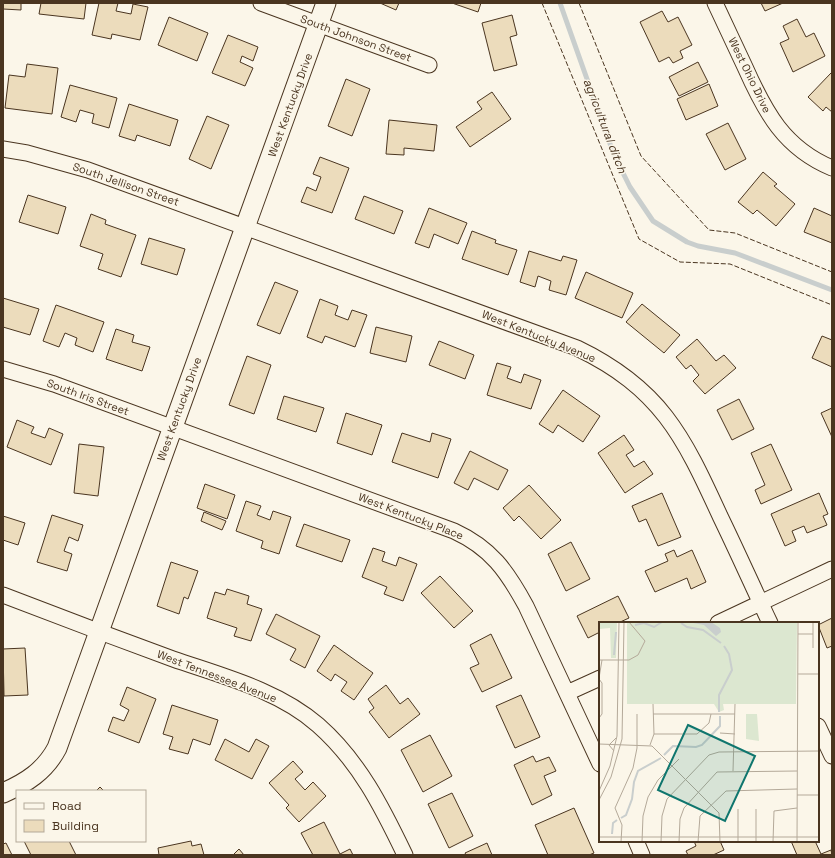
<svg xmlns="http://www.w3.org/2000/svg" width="835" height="858" viewBox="0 0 835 858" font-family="'Space Grotesk',sans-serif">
<rect width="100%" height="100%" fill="#fbf6e9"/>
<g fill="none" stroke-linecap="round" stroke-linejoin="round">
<path stroke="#c9cecd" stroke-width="5" d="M560 3 614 155 630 187 653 221 687 242 698 246 735 253 832 290"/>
</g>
<path fill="#ecdcbc" stroke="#4a3520" d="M3 3H21V10L3 9Z
M41 3H86L84 19 39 14Z
M99 3H118L116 11 131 14 133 4 148 7 140 40 112 34 111 39 92 35Z
M380 3H399L396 10Z
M452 3H481L478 12Z
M761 3H783L765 11Z
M662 11 668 22 678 17 692 45 680 51 683 58 673 63 669 57 659 62 640 22Z
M512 15 517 35 510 37 517 65 494 71 482 23Z
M169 17 208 33 197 61 158 45Z
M797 19 806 37 814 33 825 56 793 72 780 43 789 39 783 26Z
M228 35 258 47 253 61 242 56 240 62 253 68 245 86 212 73Z
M698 62 708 82 679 96 669 77Z
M27 64 58 68 52 114 5 108 9 75 25 77Z
M831 73H832V112L826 107 823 111 808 97Z
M346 79 370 89 352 136 328 126Z
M709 84 718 106 686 120 677 99Z
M70 85 117 98 109 128 92 123 94 114 80 110 76 122 61 117Z
M492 92 511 119 470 147 456 127 482 109 477 102Z
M129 104 178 120 170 146 137 135 135 141 119 136Z
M207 116 229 125 211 169 189 159Z
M389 120 437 125 434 151 404 148V155L386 154Z
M728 123 746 159 725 170 706 134Z
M320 157 349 168 332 213 301 202 307 187 316 191 321 177 313 174Z
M763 172 777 184 774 186 795 204 776 226 757 210 753 214 738 202Z
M28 195 66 207 58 234 19 222Z
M364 196 403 211 394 234 355 219Z
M429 208 467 223 458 244 434 234 429 248 415 243Z
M814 208 832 216V243L804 232Z
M91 214 106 220 105 224 136 235 121 277 98 269 103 254 80 246Z
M472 231 496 240 495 243 517 250 508 275 462 259Z
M149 238 185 249 177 275 141 264Z
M529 251 561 261 563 256 577 260 566 295 549 290 551 281 538 276 535 287 520 282Z
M586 272 633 293 622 318 575 298Z
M275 282 298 291 280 334 257 325Z
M3 298 39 309 30 335 3 327Z
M320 299 338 306 335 315 348 320 352 310 367 315 355 347 325 336 322 343 307 337Z
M642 304 680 335 664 353 626 322Z
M56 305 104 322 93 352 75 345 77 338 65 333 59 347 43 341Z
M376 327 412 336 406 362 370 353Z
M116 329 134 335 132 342 150 347 142 371 106 359Z
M822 336 832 340V367L812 358Z
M697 339 716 361 724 355 736 368 705 394 693 381 699 375 691 365 686 369 676 357Z
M439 341 474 355 465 379 429 365Z
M247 356 271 365 254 414 229 405Z
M497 363 511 367 507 378 521 383 524 374 541 380 531 409 487 395Z
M563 390 600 416 583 442 558 425 553 433 539 424Z
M284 396 324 408 316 432 277 419Z
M739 399 754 429 732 440 717 410Z
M832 408V437L821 413Z
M346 413 382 425 372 455 337 443Z
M17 420 34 427 31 433 45 438 49 428 63 434 51 465 7 447Z
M402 433 430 442 432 433 451 439 438 478 392 462Z
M624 435 634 450 626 455 634 467 644 461 653 474 625 493 598 453Z
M79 444 104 447 98 496 74 493Z
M771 444 792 490 761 504 755 490 765 485 751 453Z
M470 451 508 470 498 490 474 478 468 490 454 483Z
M205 484 235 495 227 519 197 508Z
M529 485 561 520 541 539 519 516 514 521 503 508Z
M662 493 681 537 658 546 646 519 639 522 632 506Z
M819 493 828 514 823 516 827 525 807 533 804 526 792 531 796 541 785 546 771 514Z
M246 501 261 506 257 515 270 520 273 511 291 517 279 554 261 548 263 541 236 531Z
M204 512 226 521 222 530 201 521Z
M52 515 83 525 78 541 69 537 64 551 72 554 67 571 37 562Z
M3 516 25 523 18 545 3 540Z
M304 524 350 540 342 562 296 546Z
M571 542 590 579 566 591 548 554Z
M373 548 385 552 382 561 396 566 399 557 417 564 403 601 384 594 387 587 362 577Z
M674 550 677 557 692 550 706 582 691 589 687 578 655 592 645 571 668 561 665 554Z
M171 562 198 571 188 599 184 597 179 614 157 606Z
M440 576 473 611 454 628 421 593Z
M227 589 249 596 247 604 262 609 251 641 234 636 237 628 207 618 215 592 225 595Z
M618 596 629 618 618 623H600V632L588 638 577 616Z
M276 614 320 636 305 668 290 660 296 649 266 634Z
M832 618V646L827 648 818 625Z
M491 634 512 678 482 692 470 668 479 664 470 645Z
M334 645 373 673 354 700 341 691 347 682 335 674 331 681 317 671Z
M25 648 28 695 4 696 3 649Z
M386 685 400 704 408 698 420 714 389 738 369 712 374 708 368 699Z
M127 687 156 699 139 743 108 731 113 717 124 721 129 710 120 705Z
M521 695 540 737 515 748 496 706Z
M172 705 218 720 210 745 193 739 188 754 169 749 173 737 163 734Z
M430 735 452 776 423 792 401 750Z
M225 739 249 752 256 739 269 746 252 779 215 760Z
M533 756 536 762 549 757 556 771 544 776 552 795 532 805 514 765Z
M293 761 303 772 295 779 305 790 313 782 326 796 299 822 286 808 289 805 269 783Z
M100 787 104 791H96Z
M452 793 473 836 449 848 428 804Z
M574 808 594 853 589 855H548L535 825Z
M324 822 340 854 350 849 353 855H313L301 833Z
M24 841H69L76 855H31Z
M191 841 192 846 201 844 204 855H159L158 848Z
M694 841H720L724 850 713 855H688L686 851 696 846Z
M791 841H815L821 854 831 850 832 855H797Z
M6 843 12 855H3V844Z
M487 843 492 855H466L465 853Z
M239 849 244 855H233Z"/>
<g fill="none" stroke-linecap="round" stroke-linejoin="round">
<g stroke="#4a3520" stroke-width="17">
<path id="minor" d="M261 3 429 65
M715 3C725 24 735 46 745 67 765 112 784 148 832 168
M3 149 27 153 88 170 577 348C660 388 683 435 720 516 737 551 753 587 770 623
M3 369 54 384 454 531C491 548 507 571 526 606L600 764
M3 595C60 617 116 638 173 659 222 676 278 690 318 725 359 761 382 807 405 855
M718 623 832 569
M567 693 600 678
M818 726 832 756
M636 841 642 855"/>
</g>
<g stroke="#4a3520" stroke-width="21">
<path id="tertiary" d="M3 793C26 783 45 771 57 748L326 3"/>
</g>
<use href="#minor" stroke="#fbf6e9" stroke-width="15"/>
<use href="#tertiary" stroke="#fbf6e9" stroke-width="19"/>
<path stroke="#4a3520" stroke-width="1" stroke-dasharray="5 2" stroke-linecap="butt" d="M542 3 639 239 680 262 730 264 832 305
M579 3 641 156 709 230 735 233 832 272"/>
</g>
<g text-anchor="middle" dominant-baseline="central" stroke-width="3" stroke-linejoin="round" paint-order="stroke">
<g font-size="11" fill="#4a3520" stroke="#fbf6e9">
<text transform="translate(356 38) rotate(20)">South Johnson Street</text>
<text transform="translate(750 75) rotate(64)">West Ohio Drive</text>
<text transform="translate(290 105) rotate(-70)">West Kentucky Drive</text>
<text transform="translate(126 184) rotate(19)">South Jellison Street</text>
<text transform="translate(539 336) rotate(22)">West Kentucky Avenue</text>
<text transform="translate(88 397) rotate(20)">South Iris Street</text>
<text transform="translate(179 409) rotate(-70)">West Kentucky Drive</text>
<text transform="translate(411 516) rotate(21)">West Kentucky Place</text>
<text transform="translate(217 676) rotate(21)">West Tennessee Avenue</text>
</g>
<g font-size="12" font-style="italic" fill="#4a3520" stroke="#fbf6e9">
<text transform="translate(605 126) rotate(69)">agricultural ditch</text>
</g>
</g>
<g transform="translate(599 622)">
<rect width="220" height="220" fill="#fbf6e9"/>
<path d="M0 0H18L17 36H12L11 6 0 7ZM28 0H198L197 82H124L125 88 120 90 115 82H28ZM147 92H158L160 119 147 117Z" fill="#dce7d0"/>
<path d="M89 0H112L121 6 122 10 117 14 105 3Z" fill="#c9cecd"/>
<path fill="none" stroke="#c9cecd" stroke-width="2" d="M82 1 88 5 104 8 122 21M36 3 45 1 55 5 63 0M15 33 17 10M120 90V73L133 48 130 32 125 24M65 133 74 124 97 125 103 123 121 104V94M22 196 27 193 33 177 35 160 39 149 62 136M13 212 14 201 18 198"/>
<path fill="none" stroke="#b4a999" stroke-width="1" d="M214 0V26M199 12H214M0 38H30L39 33 46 19 30 0M199 52H220M0 56 3 38M0 57 3 61V92L0 96M54 92H136M121 111 136 112M55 112H98L110 101 112 92M0 122 53 124 120 191 121 220M51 123 55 112 54 82M15 129 10 123 17 116M134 149 136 82M0 169 11 144 18 114 20 0M198 173H220M0 178 12 155 23 117 25 0M0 215H220M22 220 23 203 16 186 34 146 38 126V92M43 220 44 194 49 175 59 158 80 137M62 220 63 194 68 177 110 133 120 130 220 129M80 220 81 197 85 186 118 150 198 149M99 220 101 194 127 169 198 167M139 220V187M157 220V187M174 220 175 189 198 186M198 220 199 0"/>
<path fill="#0f766e" fill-opacity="0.15" stroke="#0f766e" stroke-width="2" d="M89 103 156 134 126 199 59 168Z"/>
<rect width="220" height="220" fill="none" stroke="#4a3520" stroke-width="2"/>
</g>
<rect width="835" height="858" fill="none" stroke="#4a3520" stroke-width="8"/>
<rect x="16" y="790" width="130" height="52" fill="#fbf6e9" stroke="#b4a999"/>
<rect x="24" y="803" width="20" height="6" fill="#fbf6e9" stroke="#b4a999"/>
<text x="52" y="810" font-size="12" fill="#4a3520">Road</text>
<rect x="24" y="820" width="20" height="12" fill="#ecdcbc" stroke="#b4a999"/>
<text x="52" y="830" font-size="12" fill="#4a3520">Building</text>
</svg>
